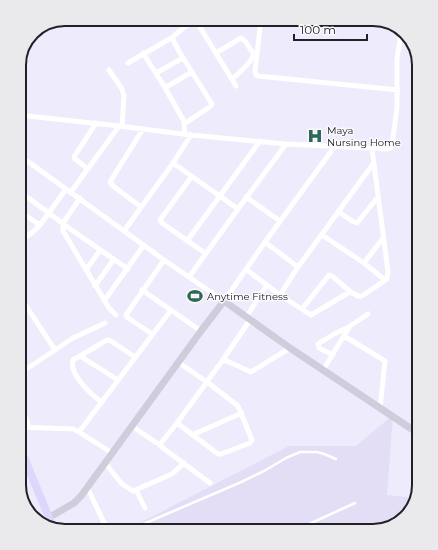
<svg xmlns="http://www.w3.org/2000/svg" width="438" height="550" viewBox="0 0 438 550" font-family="Montserrat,sans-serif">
<rect width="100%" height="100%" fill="#eeebfc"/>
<path fill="#e3def6" d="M393 415 387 495 416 498 413 508 399 523 374 531H124L289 446H356Z"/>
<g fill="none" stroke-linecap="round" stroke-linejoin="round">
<path stroke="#fff" stroke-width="2.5" d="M127 531 239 483 264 471 286 458 300 452H317L324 454 336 459
M294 531 355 503"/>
<path stroke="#fff" stroke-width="5" d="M121 19 122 21
M195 19 236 86
M261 19 255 71 256 75 258 76 398 90
M143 53 164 86H168L192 72
M216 53 241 38C245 40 247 43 249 47 250 49 254 53 253 55 252 62 237 75 232 79
M128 63 173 37
M109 70 122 89 124 96 122 126
M156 73 183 58
M164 86 185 123
M19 115 119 126 191 135 286 144 388 149 391 148 392 146 397 107V59L401 34
M185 134 184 124 211 106 212 104 180 53 172 38 176 34 195 19
M19 155 164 260 224 301 265 242 335 146
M173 163 238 209
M88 169 75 159 74 157 96 123
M192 176 160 220 162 223 205 253
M19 191 73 231 128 269
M71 192 119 126
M246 197 280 221
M80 198 63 223V231L109 308 116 315
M141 207 113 186 110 182 143 129
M19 211 40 225
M339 212 352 221 357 223 378 197
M124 231 173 163 191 135
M322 235 364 263 385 280
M187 241 260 141
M19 242 33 232 40 225 66 189
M265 242 298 267 280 295 311 315 348 293 351 292 358 296H362L387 279 388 272 372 149
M364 263 383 238
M298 267 373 164
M86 270 100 250
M247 270 280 295
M189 277 238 209 286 144
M95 286 114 259
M142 290 201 331
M19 295 55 350
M104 301 144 245
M302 309 329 275 332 276 352 293
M246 317 267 285
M152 334 128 318 126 315 164 260
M344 336 385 361 380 408
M333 355 319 348 318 344 334 334 349 327
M80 356 118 380
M222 361 250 320
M323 370 350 326 368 314
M19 374 73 338 105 323
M19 400 29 427
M102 402C91 395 69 374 73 360L107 340 111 341 135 357
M177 423 218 454H221L250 443 252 440 238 406 207 382 178 362
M132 426 155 442 159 444 161 443 177 423 222 361H227L251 372 290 348
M19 427 73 429 79 432 112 453
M79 432 171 310
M192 435 242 413
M159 444 163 448 210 483
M105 463 122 484 133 491 172 474 184 463
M87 487 107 529
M136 490 145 508"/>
<path stroke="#cfccdc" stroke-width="7" d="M50 517 74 503 81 496 201 331 224 301 290 348 419 434"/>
<path stroke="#dfd6fb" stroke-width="8" d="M19 450 23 455 52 525"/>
</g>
<defs>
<g id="hospital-bare" transform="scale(1.2)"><path d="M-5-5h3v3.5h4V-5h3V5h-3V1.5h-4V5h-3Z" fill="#2d6953" stroke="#fbfafd" stroke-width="2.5" paint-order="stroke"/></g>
<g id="stadium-bare" transform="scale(1.2)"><path d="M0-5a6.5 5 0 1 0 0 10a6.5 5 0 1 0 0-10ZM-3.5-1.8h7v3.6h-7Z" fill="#2d6953" stroke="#fbfafd" stroke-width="2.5" paint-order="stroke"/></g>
</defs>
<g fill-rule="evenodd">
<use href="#hospital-bare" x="315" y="136"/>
<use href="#stadium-bare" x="195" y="296"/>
</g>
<g text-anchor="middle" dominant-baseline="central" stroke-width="3" stroke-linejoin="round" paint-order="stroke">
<g font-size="10" fill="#222127" stroke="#fbfafd" text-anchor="start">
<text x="327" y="130">Maya<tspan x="327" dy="12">Nursing Home</tspan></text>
<text x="207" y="296">Anytime Fitness</text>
</g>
</g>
<path d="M0 0H438V550H0ZM65 26H373A39 39 0 0 1 412 65V485A39 39 0 0 1 373 524H65A39 39 0 0 1 26 485V65A39 39 0 0 1 65 26Z" fill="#eae9ec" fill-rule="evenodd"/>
<path fill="none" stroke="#222127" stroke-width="2" d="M65 26H373A39 39 0 0 1 412 65V485A39 39 0 0 1 373 524H65A39 39 0 0 1 26 485V65A39 39 0 0 1 65 26Z"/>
<path d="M294 34v6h73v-6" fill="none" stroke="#222127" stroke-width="2"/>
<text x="300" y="34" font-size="12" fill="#222127" stroke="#fbfafd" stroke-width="3" paint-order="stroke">100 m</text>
</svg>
